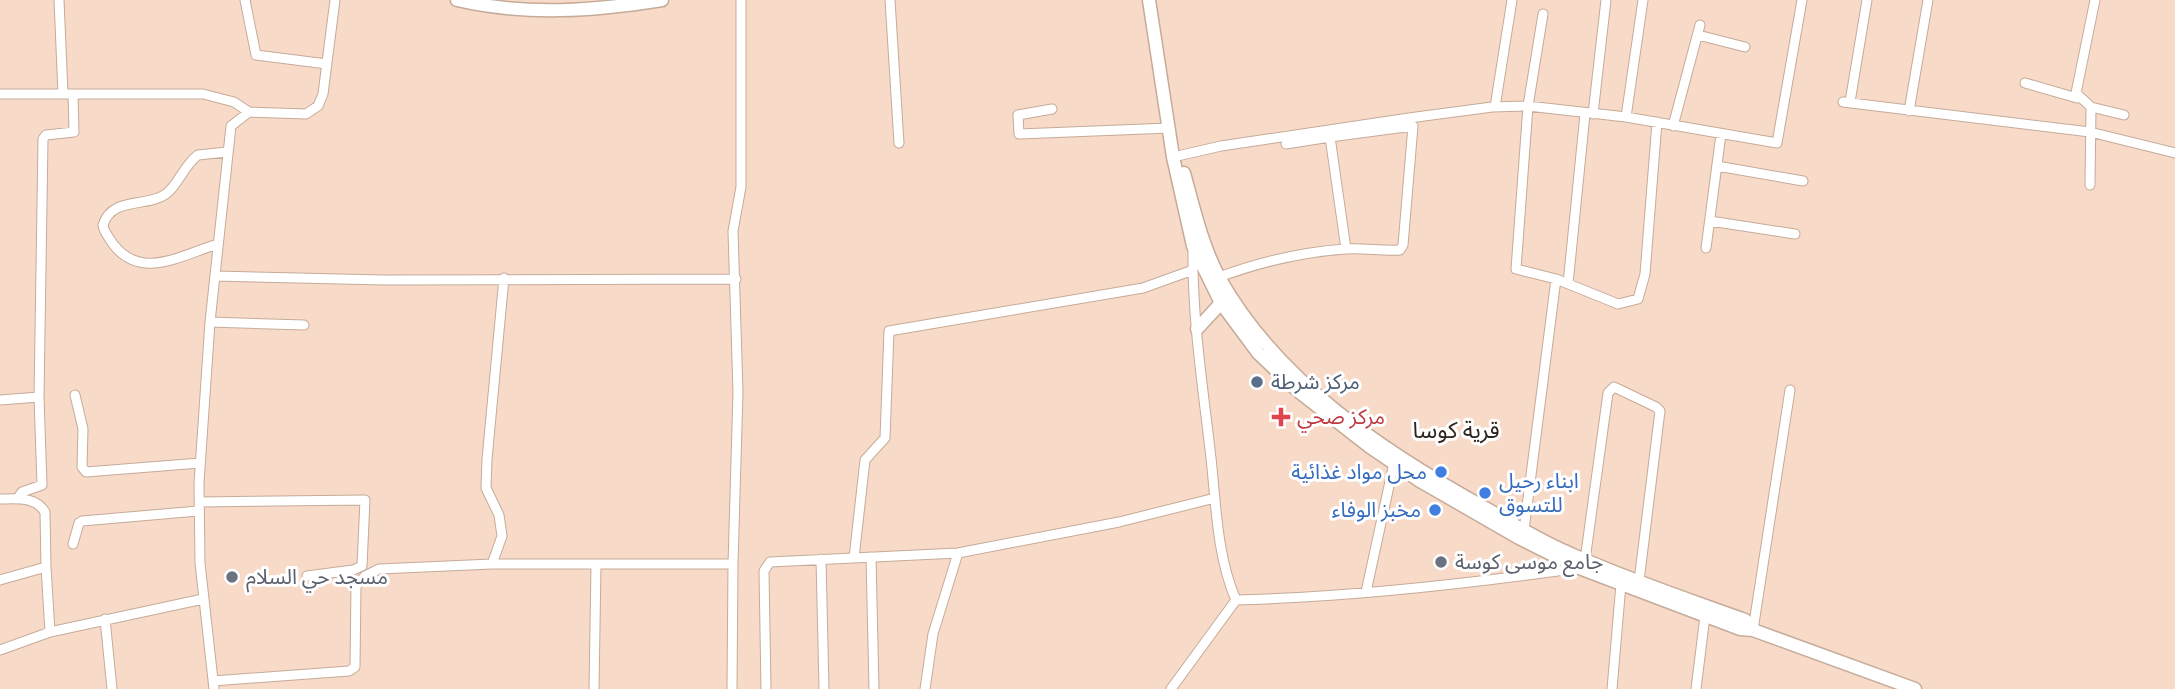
<svg xmlns="http://www.w3.org/2000/svg" width="2175" height="689" viewBox="0 0 2175 689" font-family="'Roboto Condensed','Noto Sans Arabic',sans-serif">
<rect width="100%" height="100%" fill="#f7dac8"/>
<g fill="none" stroke-linecap="round" stroke-linejoin="round">
<g stroke="#c6ab99" stroke-width="11">
<path id="street" d="M59 0 63 94
M245 0 256 55 327 64
M890 0 899 143
M1543 14 1528 106 1516 269 1556 279 1618 304 1638 299 1645 274 1657 122
M1698 35 1745 47
M2025 83 2077 98
M0 94H203L234 102 249 112
M1843 102 2090 132 2175 153
M1850 102 1867 0
M1495 107 1512 0
M2091 107 2124 115
M1052 109 1018 115 1019 134 1170 128
M1909 111 1928 0
M1593 114 1606 0
M1626 117 1643 0
M1673 126 1700 25
M1286 144 1330 137
M1173 157 1221 146 1409 118 1492 107 1528 106 1626 117 1777 143 1802 0
M1717 166 1803 181
M2090 185 2091 107 2076 93 2095 0
M1710 221 1795 234
M218 244C181 255 141 281 113 244 109 237 104 233 103 225 112 196 146 208 166 194 179 184 184 165 198 155L227 152
M1706 248 1721 134
M1193 249C1192 318 1203 388 1211 458 1216 504 1217 557 1236 600
M215 276 384 280 736 279
M1214 279C1256 263 1301 252 1346 249 1364 248 1382 251 1400 250L1403 245 1413 126 1330 137 1346 249
M1568 284 1585 114
M210 322 304 325
M75 395 83 429 82 467 86 472 200 463
M0 400 39 397
M0 499C17 499 35 496 45 512L46 567
M17 499 22 492 42 485 39 397 43 139 46 135 74 132 73 94
M199 502 365 500 362 566 353 570 307 576
M1524 530 1556 279
M73 544 79 523 82 521 198 511
M871 557 874 689
M854 558 865 460 885 438 889 331 1143 288 1193 270
M821 559 824 689
M1585 560 1608 393 1614 387 1656 407 1660 411 1639 581
M492 564 502 536 499 515 486 488 487 459 504 278
M0 580 46 567 50 632
M1366 592 1394 463
M1236 600C1351 597 1466 584 1579 568
M105 619 112 689
M1753 630 1790 390
M0 650 50 632 203 599
M213 681 349 671 355 667 356 586 365 576 379 569 492 564H733L738 392 733 231 741 187V0
M214 689 200 563 199 483 210 322 231 126 249 112 306 114 318 106 323 94 335 0
M594 689 596 565
M732 689 733 564
M766 689 764 571 770 562 958 553 1119 522 1215 498
M925 689 933 634 958 553
M1171 689 1236 600
M1612 689 1621 584
M1696 689 1705 616"/>
</g>
<g stroke="#c6ab99" stroke-width="15">
<path id="secondary" d="M457 0C526 16 593 11 662 0
M1149 0 1173 157 1193 246 1221 303 1258 353 1298 391 1370 447 1420 481 1519 538 1579 568 1740 629 1753 630 1915 689
M1184 173C1194 209 1202 246 1220 279 1279 383 1384 452 1487 509 1514 525 1542 542 1571 554 1627 579 1687 599 1745 620L1753 630
M1197 329 1221 303"/>
</g>
<use href="#street" stroke="#fff" stroke-width="9"/>
<use href="#secondary" stroke="#fff" stroke-width="12"/>
</g>
<circle fill="#5c6f8a" stroke="#fff" stroke-width="2.5" cx="1257" cy="382" r="7"/>
<path fill="#e0444e" stroke="#fff" stroke-width="2.5" d="M1277.5 406.5h7v7h7v7h-7v7h-7v-7h-7v-7h7z"/>
<g fill="#3f7fe0" stroke="#fff" stroke-width="2.5">
<circle cx="1441" cy="472" r="7"/>
<circle cx="1485" cy="493" r="7"/>
<circle cx="1435" cy="510" r="7"/>
</g>
<g fill="#6b7280" stroke="#fff" stroke-width="2.5">
<circle cx="1441" cy="562" r="7"/>
<circle cx="232" cy="577" r="7"/>
</g>
<g text-anchor="middle" dominant-baseline="central" stroke-width="6" stroke-linejoin="round" paint-order="stroke">
<g font-size="21" fill="#4e5e75" stroke="#fff" text-anchor="start">
<text x="1271" y="382">مركز شرطة</text>
</g>
<g font-size="21" fill="#be3a42" stroke="#fff" text-anchor="start">
<text x="1297" y="417">مركز صحي</text>
</g>
<g font-size="21" fill="#366cbe" stroke="#fff" text-anchor="end">
<text x="1427" y="472">محل مواد غذائية</text>
<text x="1499" y="481" text-anchor="start">ابناء رحيل<tspan x="1499" dy="24">للتسوق</tspan></text>
<text x="1421" y="510">مخبز الوفاء</text>
</g>
<g font-size="21" fill="#5b616d" stroke="#fff" text-anchor="start">
<text x="1455" y="562">جامع موسى كوسة</text>
<text x="246" y="577">مسجد حي السلام</text>
</g>
<g font-size="23" fill="#2e241d" stroke="#fff">
<text x="1456" y="430">قرية كوسا</text>
</g>
</g>
</svg>
